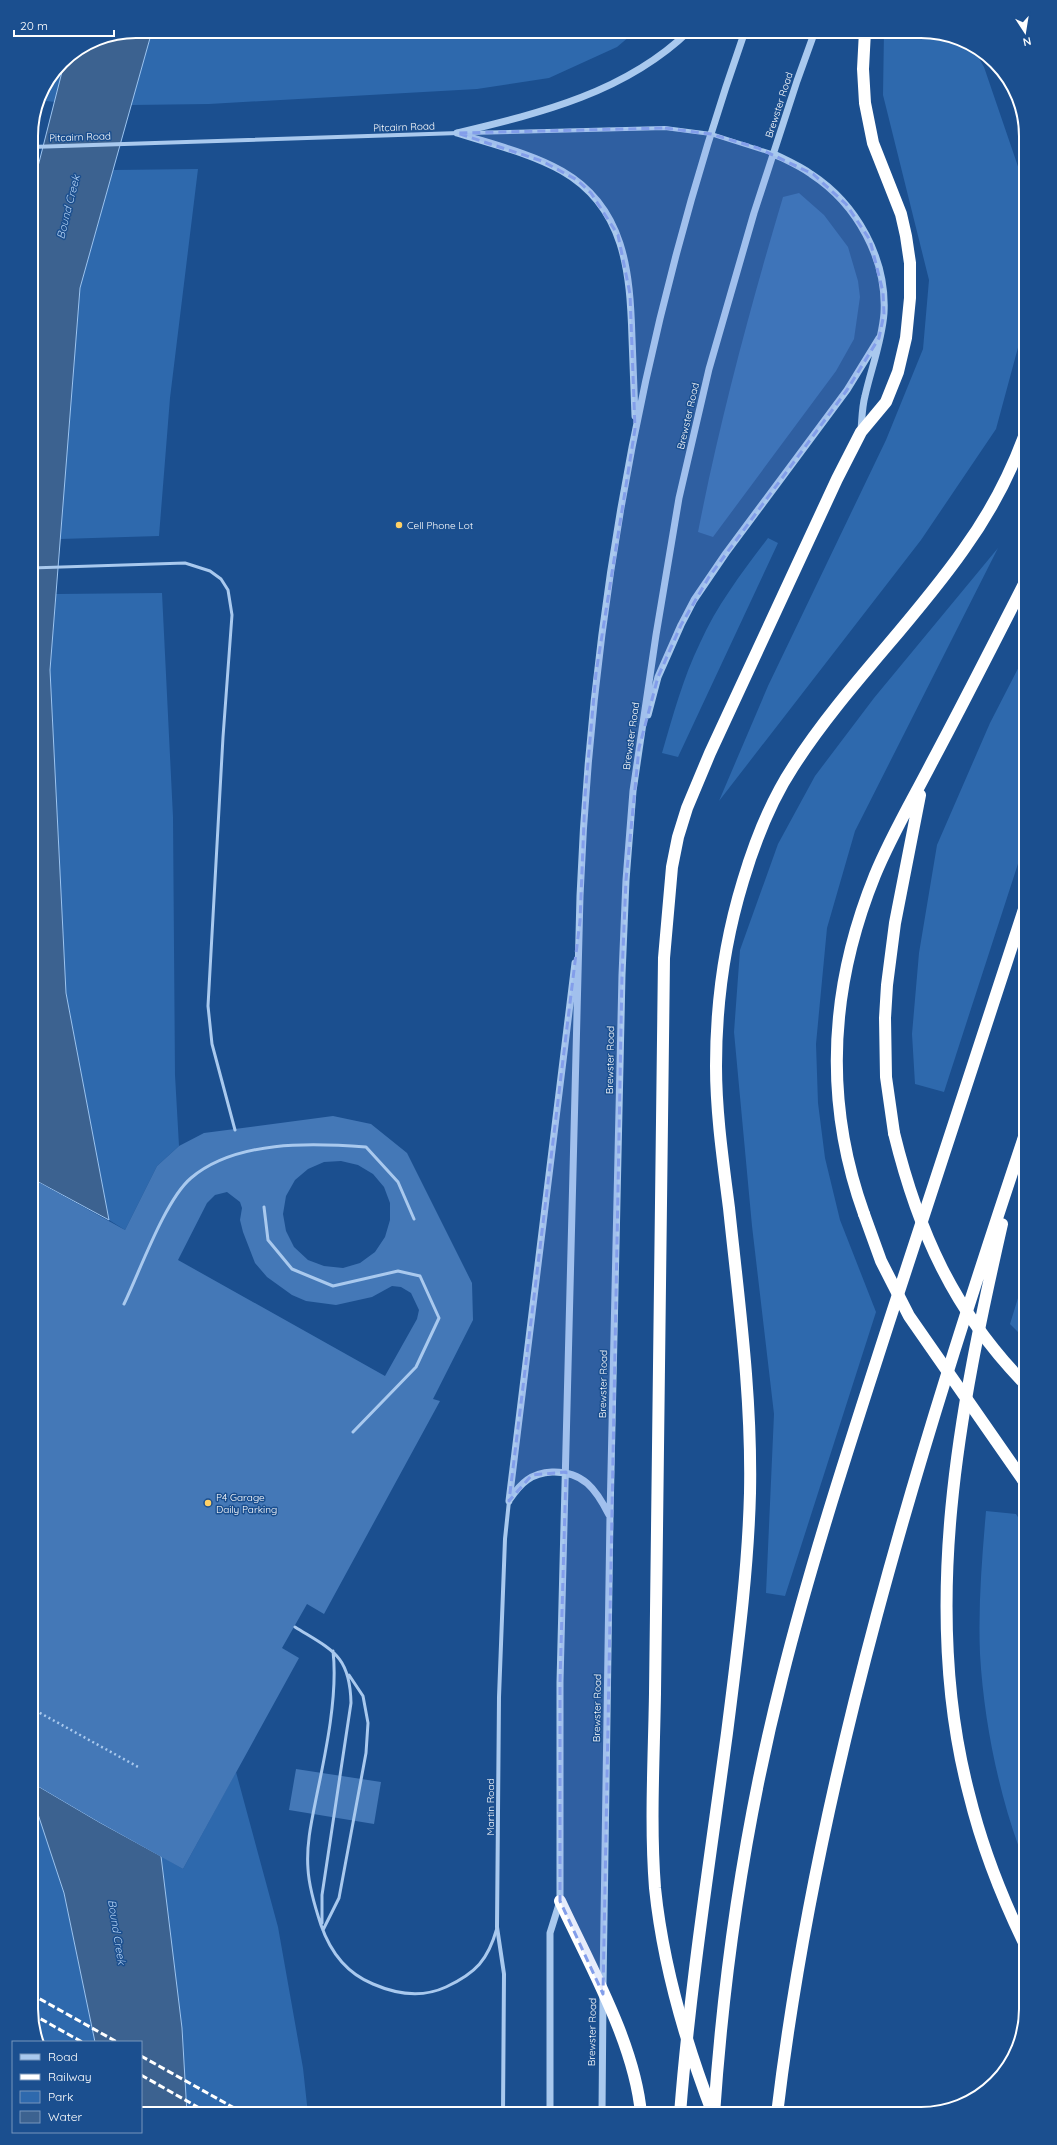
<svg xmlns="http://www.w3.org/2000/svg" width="1057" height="2145" viewBox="0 0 1057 2145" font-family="Quicksand,sans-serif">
<rect width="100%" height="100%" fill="#1b4f8f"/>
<path fill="#2e69ad" d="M152 31H636L617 47 549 78 477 89 209 104 131 105Z
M884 31H928L973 48 984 67 1026 190V318L996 429 921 540 719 801 768 686 886 440 923 349 929 280 883 95Z
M65 60 55 102 38 100 39 96Z
M198 169 170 398 159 536 60 539 80 288 113 170Z
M799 193 824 215 848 247 858 281 860 297 854 339 836 371 713 537 698 532C720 419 750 308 783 197Z
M768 538 778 543 678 757 662 753C673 715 683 678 700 643 717 605 743 571 768 538Z
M998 548 855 831 827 928 816 1044 818 1103 825 1158 840 1220 876 1312 785 1596 766 1593 774 1414 752 1226 734 1032 740 950 778 844 815 776 874 698Z
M162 593 173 817 175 1075 179 1146 157 1166 125 1230 109 1220 66 993 50 670 56 594Z
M1026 653V839L944 1092 915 1084 912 1034 919 953 937 845 990 723Z
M1026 1272V1340L1010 1324Z
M986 1511 1016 1514 1026 1530V1866C1000 1801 984 1724 980 1654 978 1606 982 1558 986 1511Z
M236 1772 278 1927 303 2068 308 2114H187L182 2028 161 1856 183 1869Z
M31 1793 64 1893 95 2042H38L31 2009Z"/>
<path fill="#3c6290" stroke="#9cc4f0" d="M136 31H152L80 288 50 670 66 993 109 1220 31 1178V194L65 60 96 39Z
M31 1782 99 1822 161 1856 182 2028 187 2114H141V2042H95L64 1893 31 1793Z"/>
<path fill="#4478b7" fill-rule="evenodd" d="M333 1116 371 1124 407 1153 472 1283 473 1320 433 1399 440 1401 324 1614 307 1604 282 1648 299 1658 183 1869 99 1822 31 1782V1178L125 1230 157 1166 179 1146 204 1133ZM341 1161 358 1165 373 1174 384 1187 390 1203V1220L385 1237 375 1252 360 1263 343 1268 324 1266 308 1260 294 1247 286 1231 283 1214 286 1196 295 1180 308 1169 324 1162ZM227 1192 240 1202 242 1208 240 1220 243 1232 255 1263 267 1277 292 1295 306 1301 336 1305 372 1297 392 1286 401 1287 411 1293 419 1310 417 1319 385 1376 178 1260 207 1203 215 1195Z
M296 1769 381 1782 374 1824 289 1810Z"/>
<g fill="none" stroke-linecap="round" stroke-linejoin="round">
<path stroke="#a9c9ee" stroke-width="2.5" stroke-dasharray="2 3" stroke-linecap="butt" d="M31 1708 140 1768"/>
<path stroke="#a9c9ee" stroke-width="3" d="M31 568 185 563 210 571 221 579 228 590 232 615 223 737 208 1006 212 1044 235 1130
M264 1207 268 1240 292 1269 333 1286 398 1271 420 1276 439 1318 416 1367 353 1432
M124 1304C140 1271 165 1200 191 1178 236 1140 311 1143 366 1147L398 1182 414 1219
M295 1627C332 1650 350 1655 351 1703L322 1895V1923
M333 1651C338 1694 326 1751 317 1794 312 1819 306 1844 308 1869 309 1888 315 1907 321 1925 330 1951 346 1973 373 1984 396 1994 422 1998 446 1987 476 1973 488 1960 497 1928
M323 1930 339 1898 366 1753 368 1723 363 1696 349 1675"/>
<path stroke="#a9c9ee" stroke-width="4" d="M468 133 665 128 711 134 774 154
M31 147 459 133
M503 2114 504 1974 497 1927 499 1697 505 1539 509 1501"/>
<path stroke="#a9c9ee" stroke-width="7" d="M457 133C491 144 530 153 562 171 625 207 630 272 632 338 633 364 634 390 635 416
M457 133C540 113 625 93 689 31
M774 154C786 160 800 166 811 174 857 204 887 259 884 313 882 341 871 369 865 396 862 407 862 419 861 430
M648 715 658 677 681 625 694 600 726 553 847 390 879 338
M510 1499C521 1483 531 1473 552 1472 583 1471 596 1489 609 1515
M509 1501 575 963
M603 1986 610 1516 622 975 626 880 633 791 656 635 679 498 709 369 754 213 797 81 815 31
M550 2114V1933L560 1901V1682L580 896C592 600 647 310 745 31
M602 2114 603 1996"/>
<path stroke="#fff" stroke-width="12" d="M894 1133 886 1077 885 1018 887 985 895 923 920 795
M864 1214C823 1100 830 986 875 875 891 836 913 799 932 762 964 702 995 641 1026 580
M1002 1224C960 1408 920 1607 969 1794 982 1847 1002 1898 1026 1947
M655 1693 664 958 672 867 678 837 687 808 710 753 837 479 861 432 886 402 898 372 906 338 910 298V263L906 236 901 214 873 143 865 103 863 69 865 31
M560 1901C589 1964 635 2044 641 2114
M680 2114C690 1986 710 1859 727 1733 737 1653 748 1573 750 1493 752 1397 739 1303 729 1208 723 1161 716 1113 716 1066 716 1004 725 940 743 881 755 841 770 802 793 767 843 689 911 625 964 549 990 513 1011 473 1026 431
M714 2114C724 1968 746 1820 782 1678 812 1558 851 1440 889 1322 935 1182 980 1042 1026 903
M777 2114C817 1778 919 1451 1026 1131"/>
<path stroke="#fff" stroke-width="3" stroke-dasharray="7 3" stroke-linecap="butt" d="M31 1994 117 2042
M32 2014 82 2042
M141 2056 245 2114
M141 2075 210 2114"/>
<path stroke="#fff" stroke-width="12" d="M894 1133C918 1231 954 1312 1026 1385
M864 1214 881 1261 909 1316 1023 1480
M655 1693C654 1758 650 1824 655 1888 663 1966 685 2041 713 2114"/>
</g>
<path fill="#839eea" fill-opacity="0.2" stroke="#839eea" stroke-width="3" stroke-dasharray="8 5" stroke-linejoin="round" d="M665 128 711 134 758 148 813 174 846 204 870 240 883 292 884 314 879 338 847 390 709 577 681 625 658 677 639 748 626 880 622 975 603 1994 560 1901V1682L566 1472 532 1475 509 1501 580 921 585 796 596 673 635 429 630 294 618 235 591 193 577 180 542 161 457 133Z"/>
<g fill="#ffd166" stroke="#1b4f8f" stroke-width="1.5">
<circle cx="399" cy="525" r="4"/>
<circle cx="208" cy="1503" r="4"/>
</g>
<g text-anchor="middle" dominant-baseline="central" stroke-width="3" stroke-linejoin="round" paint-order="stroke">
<g font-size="10" fill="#fff" stroke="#1b4f8f">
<text transform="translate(779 105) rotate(-72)">Brewster Road</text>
<text transform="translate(404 127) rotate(-2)">Pitcairn Road</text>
<text transform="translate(80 137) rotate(-2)">Pitcairn Road</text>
<text transform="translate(688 416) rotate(-77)">Brewster Road</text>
<text transform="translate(631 736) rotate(-82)">Brewster Road</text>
<text transform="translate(610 1060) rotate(-89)">Brewster Road</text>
<text transform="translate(603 1384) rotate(-89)">Brewster Road</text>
<text transform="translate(597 1708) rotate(-89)">Brewster Road</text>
<text transform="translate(490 1807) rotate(-90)">Martin Road</text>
<text transform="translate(592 2032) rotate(-89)">Brewster Road</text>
</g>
<g font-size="10" fill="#fff" stroke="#1b4f8f" text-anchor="start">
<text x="407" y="525">Cell Phone Lot</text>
<text x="216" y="1497">P4 Garage<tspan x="216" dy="12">Daily Parking</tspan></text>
</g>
<g font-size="11" font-style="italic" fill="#b5d3f5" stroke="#1b4f8f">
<text transform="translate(68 207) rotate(-76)">Bound Creek</text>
<text transform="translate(117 1932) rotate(81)">Bound Creek</text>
</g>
</g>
<path d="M0 0H1057V2145H0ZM136 38H921A98 98 0 0 1 1019 136V2009A98 98 0 0 1 921 2107H136A98 98 0 0 1 38 2009V136A98 98 0 0 1 136 38Z" fill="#1b4f8f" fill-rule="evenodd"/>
<path fill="none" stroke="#fff" stroke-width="2" d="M136 38H921A98 98 0 0 1 1019 136V2009A98 98 0 0 1 921 2107H136A98 98 0 0 1 38 2009V136A98 98 0 0 1 136 38Z"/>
<rect x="12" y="2041" width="130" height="92" fill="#1b4f8f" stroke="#7695bc"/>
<rect x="20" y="2054" width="20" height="6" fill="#a9c9ee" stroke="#7695bc"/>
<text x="48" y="2061" font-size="12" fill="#ffffff">Road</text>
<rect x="20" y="2074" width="20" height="6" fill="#ffffff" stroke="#7695bc"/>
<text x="48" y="2081" font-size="12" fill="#ffffff">Railway</text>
<rect x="20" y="2091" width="20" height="12" fill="#2e69ad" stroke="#7695bc"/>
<text x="48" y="2101" font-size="12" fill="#ffffff">Park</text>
<rect x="20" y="2111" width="20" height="12" fill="#3c6290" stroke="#7695bc"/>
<text x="48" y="2121" font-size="12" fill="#ffffff">Water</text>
<g transform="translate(1025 32) rotate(168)" stroke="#1b4f8f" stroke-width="3" paint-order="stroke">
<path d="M0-3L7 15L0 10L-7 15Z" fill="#ffffff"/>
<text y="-6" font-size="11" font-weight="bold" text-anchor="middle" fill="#ffffff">N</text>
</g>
<path d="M14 30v6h100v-6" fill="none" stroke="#ffffff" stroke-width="2"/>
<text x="20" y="30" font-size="12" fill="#ffffff" stroke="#1b4f8f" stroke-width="3" paint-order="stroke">20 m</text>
</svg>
